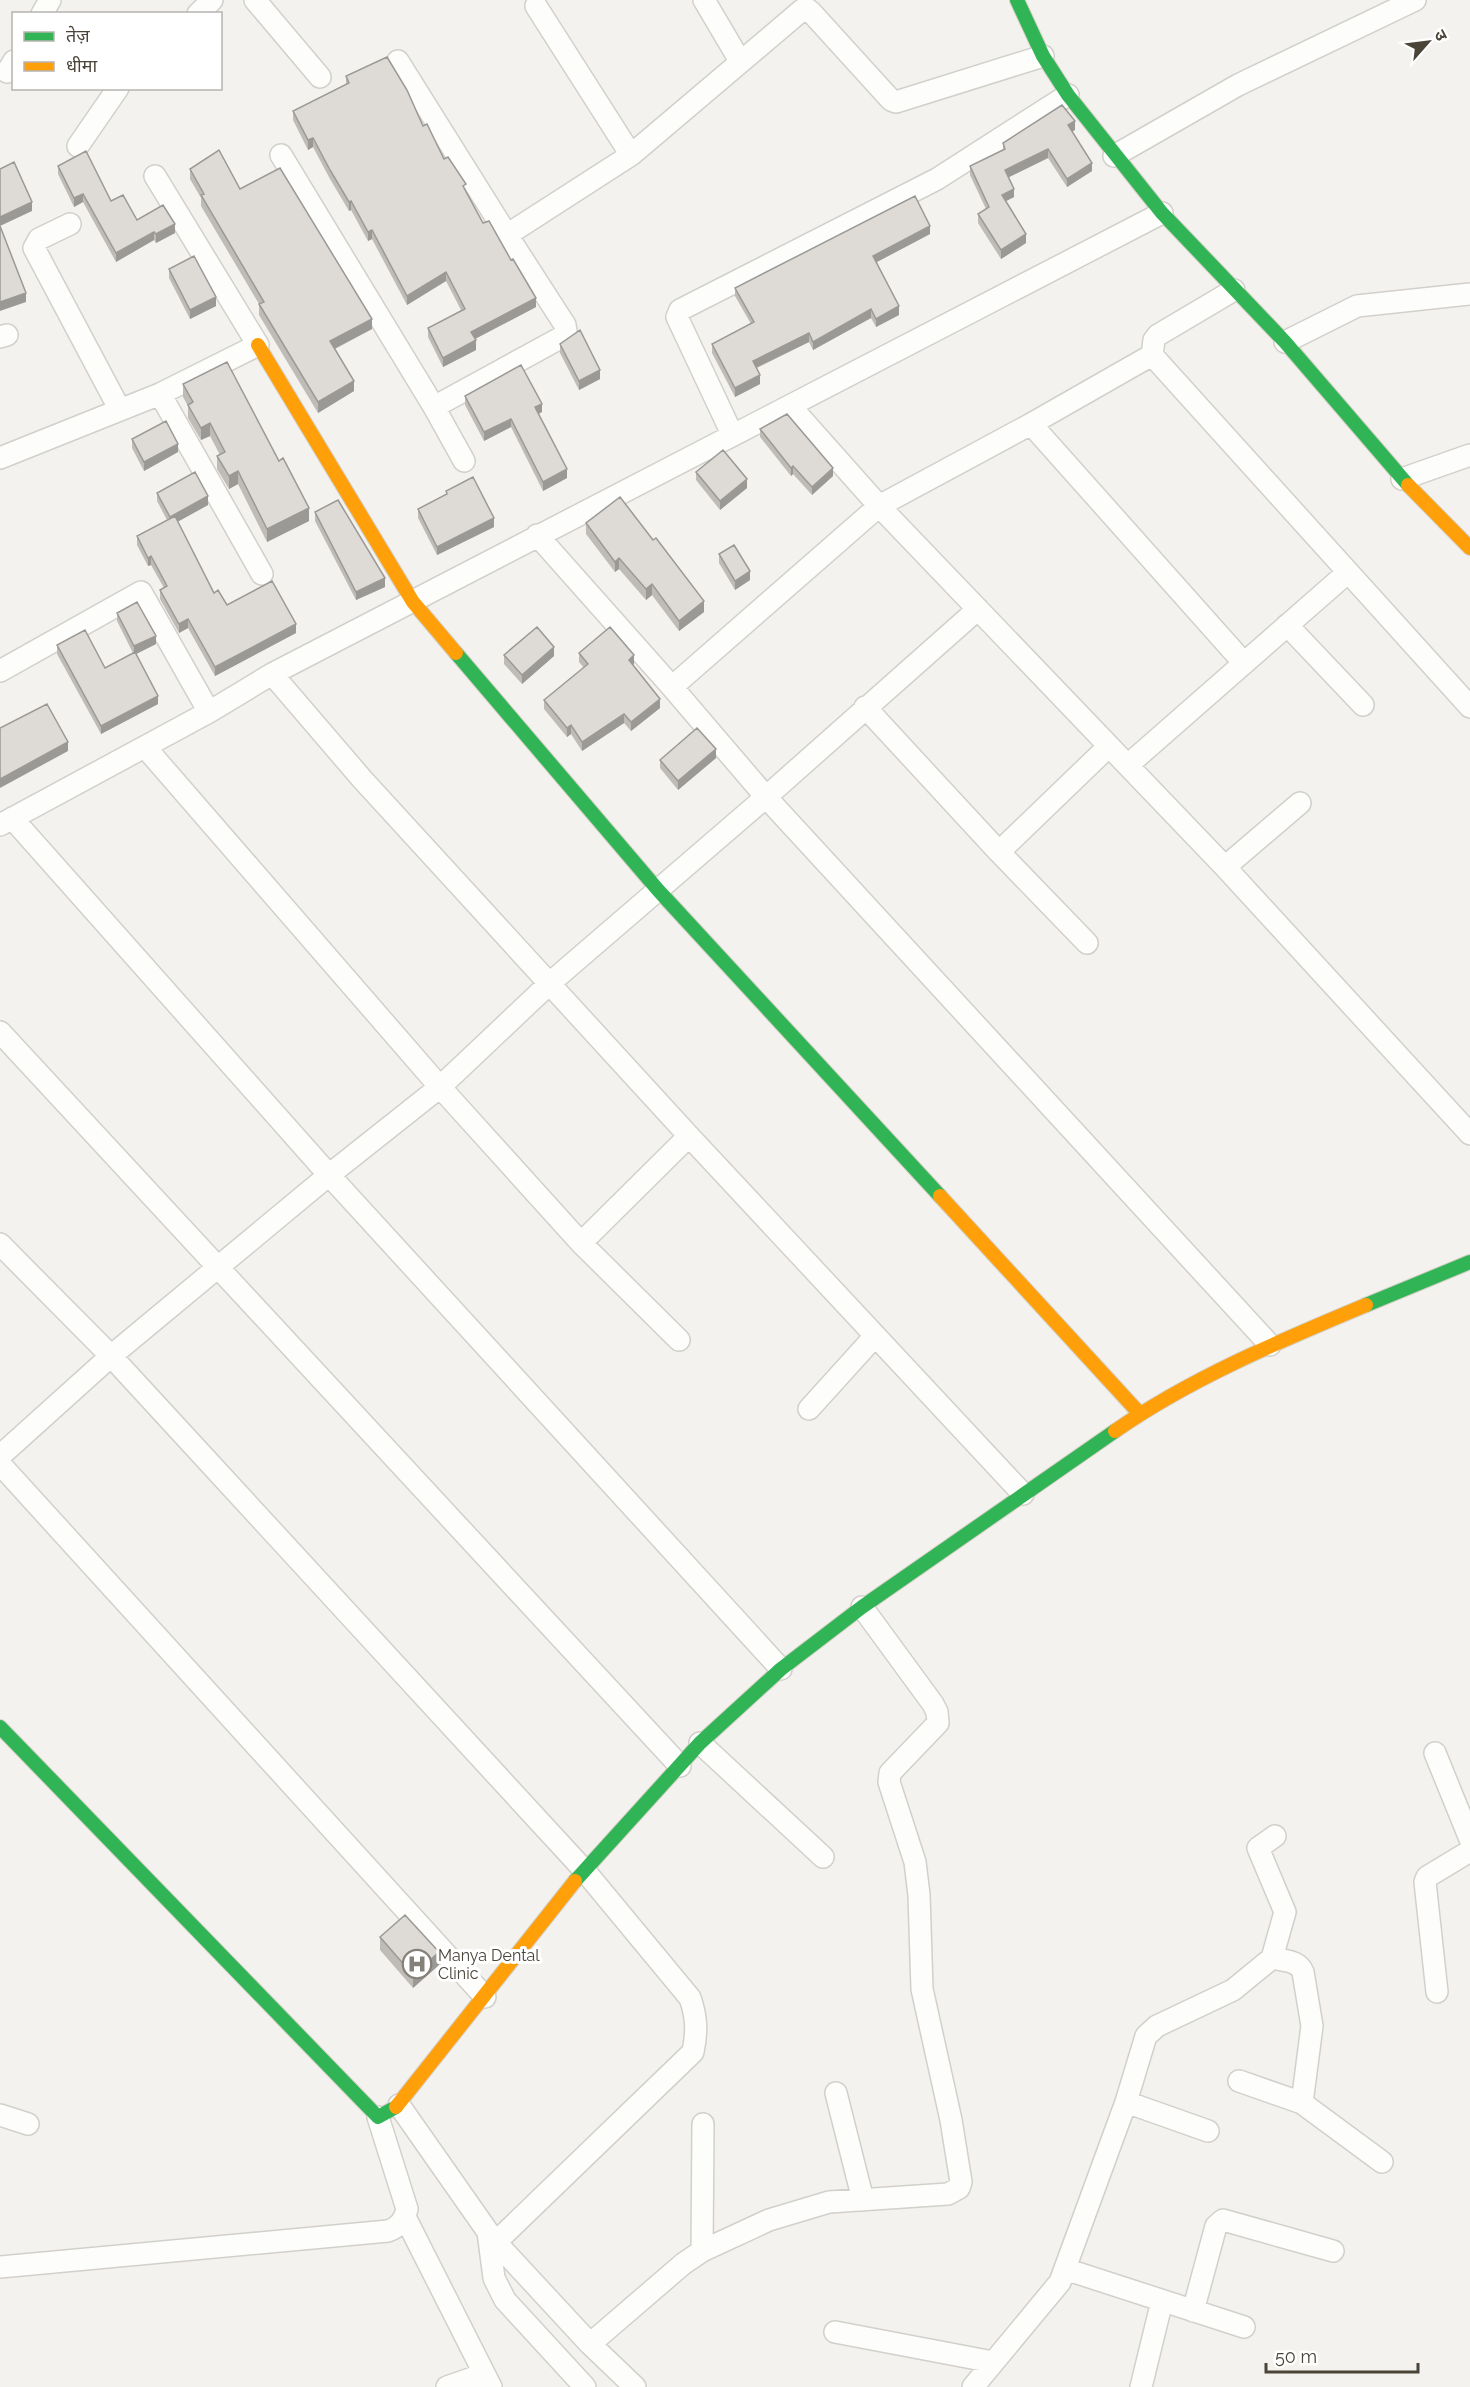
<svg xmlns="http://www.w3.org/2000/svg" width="1470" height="2387" viewBox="0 0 1470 2387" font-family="Raleway,'Noto Sans Devanagari',sans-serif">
<rect width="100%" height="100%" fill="#f4f2ee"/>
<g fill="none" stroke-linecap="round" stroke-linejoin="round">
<g stroke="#d2d0cb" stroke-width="24">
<path id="street" d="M255 0 320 77
M704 0 740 61
M536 6 631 155
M42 14 50 0
M198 14 212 0
M398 61 507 235 631 155 802 10 807 9 811 12 891 100 896 102 1043 56
M7 72 14 61
M78 146 118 88
M281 155 434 407
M1114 156 1238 85 1415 0
M70 224 39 239 34 248 120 410
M0 337 7 335
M1285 342 1357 306 1470 294
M1152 355 1470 707
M160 394 262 574
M791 407 879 506 1225 867 1470 1134
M1031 424 1243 662
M732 434 677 317 680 310 937 179 1068 95
M0 458 160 394 258 345 155 176
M464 461 434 407 562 337 566 331 565 325 507 235
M1402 479 1470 455
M537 535 672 687 766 797 1270 1345
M1287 625 1363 705
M0 671 141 592 209 712
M272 674 362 779 689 1136 1023 1494
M672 687 879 506 1031 424 1152 355 1154 340 1158 335 1234 290
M865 707 999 852
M145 747 440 1087 581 1243 679 1340
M1128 765 1347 573
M12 818 329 1175 781 1669
M0 825 209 712 272 674 1162 213
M1225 867 1300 803
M1087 943 999 852 1109 746
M0 1032 680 1766
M581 1243 689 1136
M0 1244 111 1356 584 1870 690 1998C697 2018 697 2032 693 2052L495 2243
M809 1409 875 1336
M0 1456 111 1356 329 1175 440 1087 550 983 766 797 978 609
M0 1464 485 1997
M700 1743 823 1857
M1435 1753 1470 1839
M1272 1958C1284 1961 1298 1960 1303 1972L1312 2026 1302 2103 1382 2162
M1437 1992 1425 1882 1427 1877 1470 1851
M1239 2081 1302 2103
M836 2093 863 2200
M1126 2102 1208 2131
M399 2105 488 2232 494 2278 505 2300 585 2387
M0 2115 28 2124
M405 2217 491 2387
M490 2236 590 2344 635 2387
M702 2251 703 2124
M0 2267 388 2231C399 2227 404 2221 407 2209L378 2117
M1065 2269 1244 2327
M1193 2311 1216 2226 1223 2220 1333 2251
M835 2332 993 2362
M590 2344 683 2264 702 2251 769 2220 829 2202 948 2194 959 2188 961 2182 951 2120 922 1989 919 1895 915 1862 889 1782 890 1773 938 1723 937 1712 933 1704 862 1607
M447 2387 484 2374
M973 2387 1060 2282 1126 2102 1146 2036 1157 2026 1233 1990 1272 1958 1285 1912 1258 1848 1275 1836
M1141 2387 1162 2301"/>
</g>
<g stroke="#d3cfc5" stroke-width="16">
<path id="fast" d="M1017 0 1043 56 1068 95 1162 213 1285 342 1408 485
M456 653 658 890 940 1196
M1366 1305 1470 1262
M0 1727 378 2117 396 2107
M575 1881 700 1743 781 1669 862 1607 1115 1431"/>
</g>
<g stroke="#d3cfc5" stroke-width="16">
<path id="slow" d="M258 345 413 602 456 653
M1408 485 1470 548
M940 1196 1140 1414
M1115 1431C1191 1378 1280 1341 1366 1305
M396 2107 575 1881"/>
</g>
<use href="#street" stroke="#fdfdfc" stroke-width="21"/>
<use href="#fast" stroke="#30b455" stroke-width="14"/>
<use href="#slow" stroke="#ff9f0a" stroke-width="14"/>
</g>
<path fill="#bfbcb8" d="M346 76 423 126 466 191 483 223 536 307 475 339 476 350 443 367 428 337V328L461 310 446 281 407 305 372 239 368 241 351 210 349 211 330 179 313 147 308 150 293 120V111L346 84Z
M1075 130 1072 131 1092 171 1067 187 1048 158 1009 177 1014 197 1006 201 1026 243 1001 259 978 223V214L986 209 970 175V166L1003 150V143Z
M58 166 111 201 137 220 175 233 156 243 154 240 116 262 83 202 74 207 58 174Z
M190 169 240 189 372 329 335 349 354 391 318 413 259 315V304L201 206V198L190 179Z
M930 234 877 262 899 315 876 327 871 318 813 350 809 342 757 368 760 384 735 397 712 353V344L751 324 735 296V288Z
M169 269 216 306 190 319 169 278Z
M560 344 600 379 579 390 560 353Z
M183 384 309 521 267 542 238 484 229 489 217 469V456L220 455 210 436 201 440 188 418V406L183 397Z
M465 396 542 412 539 414 567 478 543 491 511 427 484 441 465 405Z
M760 429 833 476 812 495 793 474 791 476 760 437Z
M132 439 178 452 144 471 132 448Z
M696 472 747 488 720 510 696 480Z
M446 491 494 527 437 555 418 518V509L446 495Z
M157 493 208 505 177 522 214 593 227 605 296 633 215 676 188 628 179 633 160 599V590L164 588 151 565 148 566 137 545V536L167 520 157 501Z
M315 512 385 587 356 600 315 521Z
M586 523 704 612 679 631 652 595 646 600 619 569 615 572 586 534Z
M719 554 750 580 735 590 719 563Z
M117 613 156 644 136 654 158 704 101 734 57 654V645L105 668 133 653 117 621Z
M579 653 634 664 633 665 660 708 631 731 624 723 582 751 571 734 567 737 544 709V700L584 668 579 662Z
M504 655 554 656 522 684 504 664Z
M716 758 678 790 660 768V760Z
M380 1937 439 1965 413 1988 380 1950Z"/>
<path fill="#9b9996" d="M1075 121V130L1068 134V125Z
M313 138V147L308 150V140Z
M1048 149V158L1005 179V170Z
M1092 163V171L1067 187V179Z
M1014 189V197L1002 203V195Z
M83 194V202L74 207V198Z
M351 201V210L349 211V202Z
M32 202V211L0 226V217Z
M175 224V233L156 243V234Z
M930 226V234L873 264V256Z
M372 230V239L368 241V232Z
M154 232V240L116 262V253Z
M1026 234V243L1001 259V250Z
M446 272V281L407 305V296Z
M26 293V302L0 311V302Z
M216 297V306L190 319V310Z
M536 298V307L471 341V332Z
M899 306V315L876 327V319Z
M871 309V318L813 350V342Z
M372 319V329L330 351V341Z
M809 333V342L753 369V361Z
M476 340V350L443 367V358Z
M600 370V379L579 390V381Z
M760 375V384L735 397V388Z
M354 381V391L318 413V402Z
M542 404V412L535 415V407Z
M511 419V427L484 441V432Z
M210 423V436L201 440V428Z
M178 444V452L144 471V462Z
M793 466V474L791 476V468Z
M833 468V476L812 495V487Z
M567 469V478L543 491V482Z
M238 471V484L229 489V476Z
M747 479V488L720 510V501Z
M208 496V505L170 526V517Z
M309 508V521L267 542V529Z
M494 518V527L437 555V547Z
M151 556V565L148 566V558Z
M619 558V569L615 572V562Z
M750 571V580L735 590V581Z
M385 578V587L356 600V592Z
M652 584V595L646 600V589Z
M704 601V612L679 631V621Z
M188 619V628L179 633V624Z
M296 624V633L215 676V667Z
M156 636V644L134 655V646Z
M554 647V656L522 684V675Z
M634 655V664L629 668V660Z
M158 696V704L101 734V726Z
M660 699V708L631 731V722Z
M624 714V723L582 751V742Z
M571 725V734L567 737V728Z
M68 742V751L0 788V779Z
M716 749V758L678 790V781Z
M439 1952V1965L413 1988V1975Z"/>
<path fill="#dedbd6" stroke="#9b9996" stroke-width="1.5" d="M387 57 407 90 423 126 427 124 444 159 448 157 466 184 463 186 483 223 489 221 511 260 513 259 536 298 471 332 476 340 443 358 428 328 465 309 446 272 407 296 372 230 368 232 351 201 349 202 330 170 313 138 308 140 293 111 349 83 346 76Z
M1062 105 1075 121 1068 125 1092 163 1067 179 1048 149 1005 170 1014 189 1002 195 1026 234 1001 250 978 214 989 207 970 166 1005 149 1003 143Z
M219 150 240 189 280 168 372 319 330 341 354 381 318 402 259 304 264 302 201 195 204 194 190 169Z
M86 151 111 201 123 195 137 220 163 205 175 224 156 234 154 232 116 253 83 194 74 198 58 166Z
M14 162 32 202 0 217V169Z
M915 196 930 226 873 256 899 306 876 319 871 309 813 342 809 333 753 361 760 375 735 388 712 344 754 322 735 288Z
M0 226 26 293 0 302Z
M194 256 216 297 190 310 169 269Z
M580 330 600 370 579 381 560 344Z
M227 362 279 461 283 458 309 508 267 529 238 471 229 476 217 456 225 452 210 423 201 428 188 405 193 402 183 384Z
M521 365 542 404 535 407 567 469 543 482 511 419 484 432 465 396Z
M787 414 833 468 812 487 793 466 791 468 760 429Z
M166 421 178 444 144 462 132 439Z
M723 450 747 479 720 501 696 472Z
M195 472 208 496 170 517 157 493Z
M473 477 494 518 437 547 418 509 447 494 446 491Z
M620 497 653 540 656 538 704 601 679 621 652 584 646 589 619 558 615 562 586 523Z
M338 500 385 578 356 592 315 512Z
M175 516 214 593 218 590 227 605 272 581 296 624 215 667 188 619 179 624 160 590 167 586 151 556 148 558 137 536Z
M734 545 750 571 735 581 719 554Z
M137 602 156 636 134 646 117 613Z
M537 627 554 647 522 675 504 655Z
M610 627 634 655 629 660 660 699 631 722 624 714 582 742 571 725 567 728 544 700 588 664 579 653Z
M85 630 105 668 135 652 158 696 101 726 57 645Z
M47 704 68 742 0 779V728Z
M697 728 716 749 678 781 660 760Z
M405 1915 439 1952 413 1975 380 1937Z"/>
<defs>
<g id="hospital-ring" transform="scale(1.5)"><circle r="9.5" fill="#fff" stroke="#868178" stroke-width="1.5"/><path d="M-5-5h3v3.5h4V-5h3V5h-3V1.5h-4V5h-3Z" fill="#868178"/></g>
</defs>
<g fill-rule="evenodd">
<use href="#hospital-ring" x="417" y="1964"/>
</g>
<g text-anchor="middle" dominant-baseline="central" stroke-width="6" stroke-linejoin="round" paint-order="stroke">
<g font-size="16" fill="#4b4439" stroke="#fff" text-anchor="start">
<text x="438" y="1955">Manya Dental<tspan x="438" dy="18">Clinic</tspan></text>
</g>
</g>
<rect x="12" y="12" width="210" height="78" fill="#ffffff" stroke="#b7b4b0" stroke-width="1.5"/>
<rect x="24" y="32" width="30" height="9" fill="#30b455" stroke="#b7b4b0" stroke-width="1.5"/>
<text x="66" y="42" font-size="18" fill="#4b4439">तेज़</text>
<rect x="24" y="62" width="30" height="9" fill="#ff9f0a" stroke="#b7b4b0" stroke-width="1.5"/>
<text x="66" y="72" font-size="18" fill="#4b4439">धीमा</text>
<g transform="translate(1428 42) rotate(62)" stroke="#ffffff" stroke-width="4.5" paint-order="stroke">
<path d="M0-4.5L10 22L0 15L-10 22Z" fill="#4b4439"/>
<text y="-9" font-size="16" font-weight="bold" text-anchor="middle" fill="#4b4439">उ</text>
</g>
<path d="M1266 2363v9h152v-9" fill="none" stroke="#4b4439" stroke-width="3"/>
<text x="1275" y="2363" font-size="18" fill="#4b4439" stroke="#ffffff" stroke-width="4.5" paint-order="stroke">50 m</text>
</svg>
